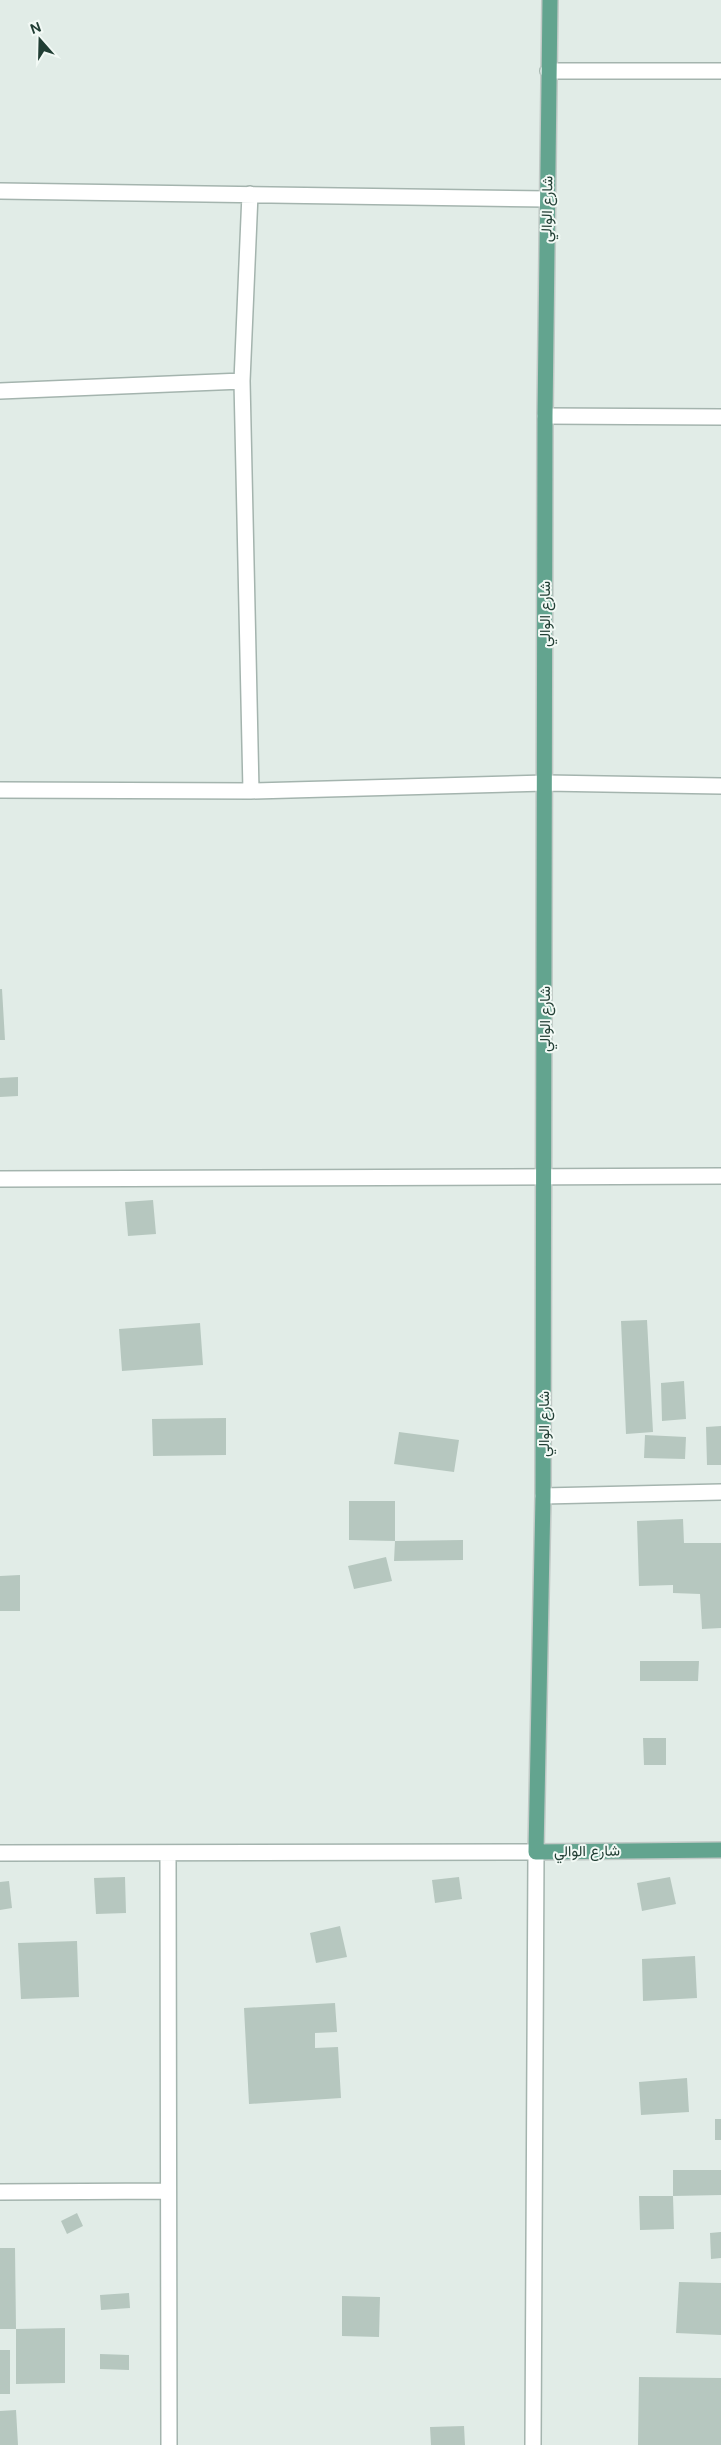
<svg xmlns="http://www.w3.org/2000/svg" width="721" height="2445" viewBox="0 0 721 2445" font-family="'DM Sans',Vazirmatn,sans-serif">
<rect width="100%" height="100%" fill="#e1ece7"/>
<path fill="#b6c7bf" d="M0 989H2L5 1040H0Z
M18 1077V1096L0 1097V1078Z
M153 1200 156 1234 128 1236 125 1202Z
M647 1320 653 1432 626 1434 621 1321Z
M200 1323 203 1365 122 1371 119 1329Z
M684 1381 686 1419 662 1421 661 1383Z
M226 1418V1455L153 1456 152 1419Z
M721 1426V1465H707L706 1427Z
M399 1432 459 1440 454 1472 394 1464Z
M645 1435 686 1437 685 1459 644 1458Z
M349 1501H395V1541L349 1540Z
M683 1519 684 1543H721V1628L702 1629 700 1594 673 1593V1585L639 1586 637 1521Z
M463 1540V1560L394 1561 395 1541Z
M386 1557 392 1581 354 1589 348 1566Z
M20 1575V1611H0V1576Z
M640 1661H699L698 1681H640Z
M643 1738H666V1765H644Z
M125 1877 126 1913 96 1914 94 1878Z
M459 1877 462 1899 435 1903 432 1880Z
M670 1877 676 1904 642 1911 637 1883Z
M9 1881 12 1908 0 1910V1882Z
M340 1926 347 1957 316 1963 310 1933Z
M77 1941 79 1997 21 1999 18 1943Z
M695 1956 697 1998 643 2001 642 1959Z
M335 2003 337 2032 315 2033V2048L338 2047 341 2098 249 2104 244 2008Z
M687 2078 689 2112 641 2115 639 2082Z
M715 2119H721V2140H715Z
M673 2170H721V2195L673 2196Z
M639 2196H673L674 2229 640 2230Z
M77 2213 83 2226 67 2234 61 2221Z
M721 2232V2258L711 2259 710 2233Z
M0 2248H15L16 2329H0Z
M679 2282 721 2283V2335L676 2333Z
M129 2293 130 2308 101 2310 100 2295Z
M342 2296 380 2297 379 2337 342 2336Z
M65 2328V2383L16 2384V2329Z
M0 2350H10V2394H0Z
M100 2354 129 2355V2370L100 2369Z
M639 2377 721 2378V2445H638Z
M16 2410 18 2445H0V2411Z
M464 2426 465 2445H431L430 2427Z"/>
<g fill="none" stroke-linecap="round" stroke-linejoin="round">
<g stroke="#a4b4ae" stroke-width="18">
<path id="minor" d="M548 71H721
M0 191 547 199
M250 194 242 381 251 791
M0 391 242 381
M545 416 721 417
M0 790 251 791 546 783 721 786
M0 1179 721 1176
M543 1496 721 1492
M0 1853 536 1852 533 2445
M168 1853 169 2445
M0 2192 168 2191"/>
</g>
<g stroke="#c1c9c6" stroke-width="18">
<path id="major" d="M550 0 545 416 543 1496 536 1852 721 1850"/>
</g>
<use href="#minor" stroke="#fff" stroke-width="15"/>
<use href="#major" stroke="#63a48f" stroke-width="15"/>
</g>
<g text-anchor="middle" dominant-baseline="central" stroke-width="4" stroke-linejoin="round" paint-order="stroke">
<g font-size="15" fill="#213e34" stroke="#f2f9f5">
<text transform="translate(547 209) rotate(-89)">شارع الوالي</text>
<text transform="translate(545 614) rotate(-90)">شارع الوالي</text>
<text transform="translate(545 1019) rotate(-90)">شارع الوالي</text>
<text transform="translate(544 1424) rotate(-90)">شارع الوالي</text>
<text transform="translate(587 1851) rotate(-1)">شارع الوالي</text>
</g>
</g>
<g transform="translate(40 40) rotate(340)" stroke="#f2f9f5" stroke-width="4" paint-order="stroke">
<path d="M0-4L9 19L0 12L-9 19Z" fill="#213e34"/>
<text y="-8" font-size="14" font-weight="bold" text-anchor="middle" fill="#213e34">N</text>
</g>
</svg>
